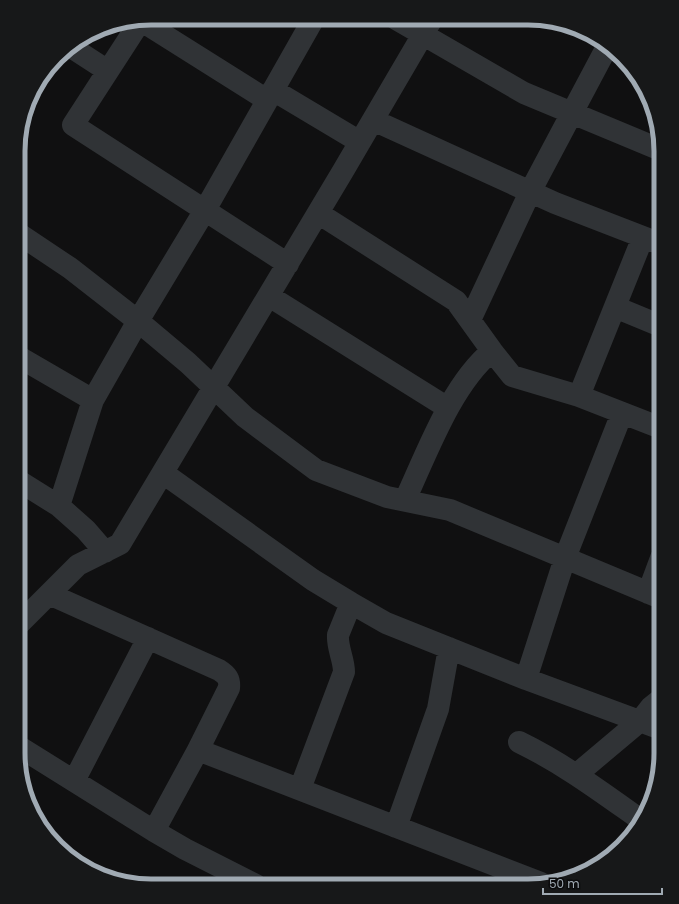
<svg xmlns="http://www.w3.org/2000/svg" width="679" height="904" viewBox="0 0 679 904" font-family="Poppins,sans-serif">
<rect width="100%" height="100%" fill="#101011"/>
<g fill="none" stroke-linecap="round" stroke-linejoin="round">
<path stroke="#303336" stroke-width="22" d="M396 19 524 93 661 150
M140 20 267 100
M141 20 73 125 288 264
M71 47 108 71
M273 90 360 142
M373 120 555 203 661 244
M318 213 456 301 492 351 512 376 579 396 661 428
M19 234 70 268 138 321 188 363 245 417 316 470 387 497 450 510 661 598
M269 296 448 408
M615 307 661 326
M470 320 530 192 608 45
M19 357 93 400
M579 396 643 237
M163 473 313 580 351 603 386 623 526 679 661 729
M19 481 59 506 86 530 105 552
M405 500C427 453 451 385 492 351
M59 506 93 400 138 321 205 210 314 18
M648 593 661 558
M49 594 219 670C227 675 230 679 229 688L198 750 541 883
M18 625 78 565 120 544 343 171 432 19
M526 679 565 558 622 413
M519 742C564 764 600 791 641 820
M18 746 154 831 185 849 256 885
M577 774 640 721 651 707 661 699
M74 781 148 638
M300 789 344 672C344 659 337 648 338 635L351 603
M396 827 438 709 449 648
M154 831 198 750"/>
</g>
<path d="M0 0H679V904H0ZM151 25H528A126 126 0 0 1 654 151V753A126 126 0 0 1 528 879H151A126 126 0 0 1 25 753V151A126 126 0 0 1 151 25Z" fill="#171819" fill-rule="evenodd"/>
<path fill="none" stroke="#a0aab3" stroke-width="5" d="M151 25H528A126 126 0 0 1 654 151V753A126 126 0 0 1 528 879H151A126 126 0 0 1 25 753V151A126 126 0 0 1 151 25Z"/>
<path d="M543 888v6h119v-6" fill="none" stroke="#a0aab3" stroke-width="2"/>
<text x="549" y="888" font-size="12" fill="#a0aab3" stroke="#0b0b0c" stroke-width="3" paint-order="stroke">50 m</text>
</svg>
